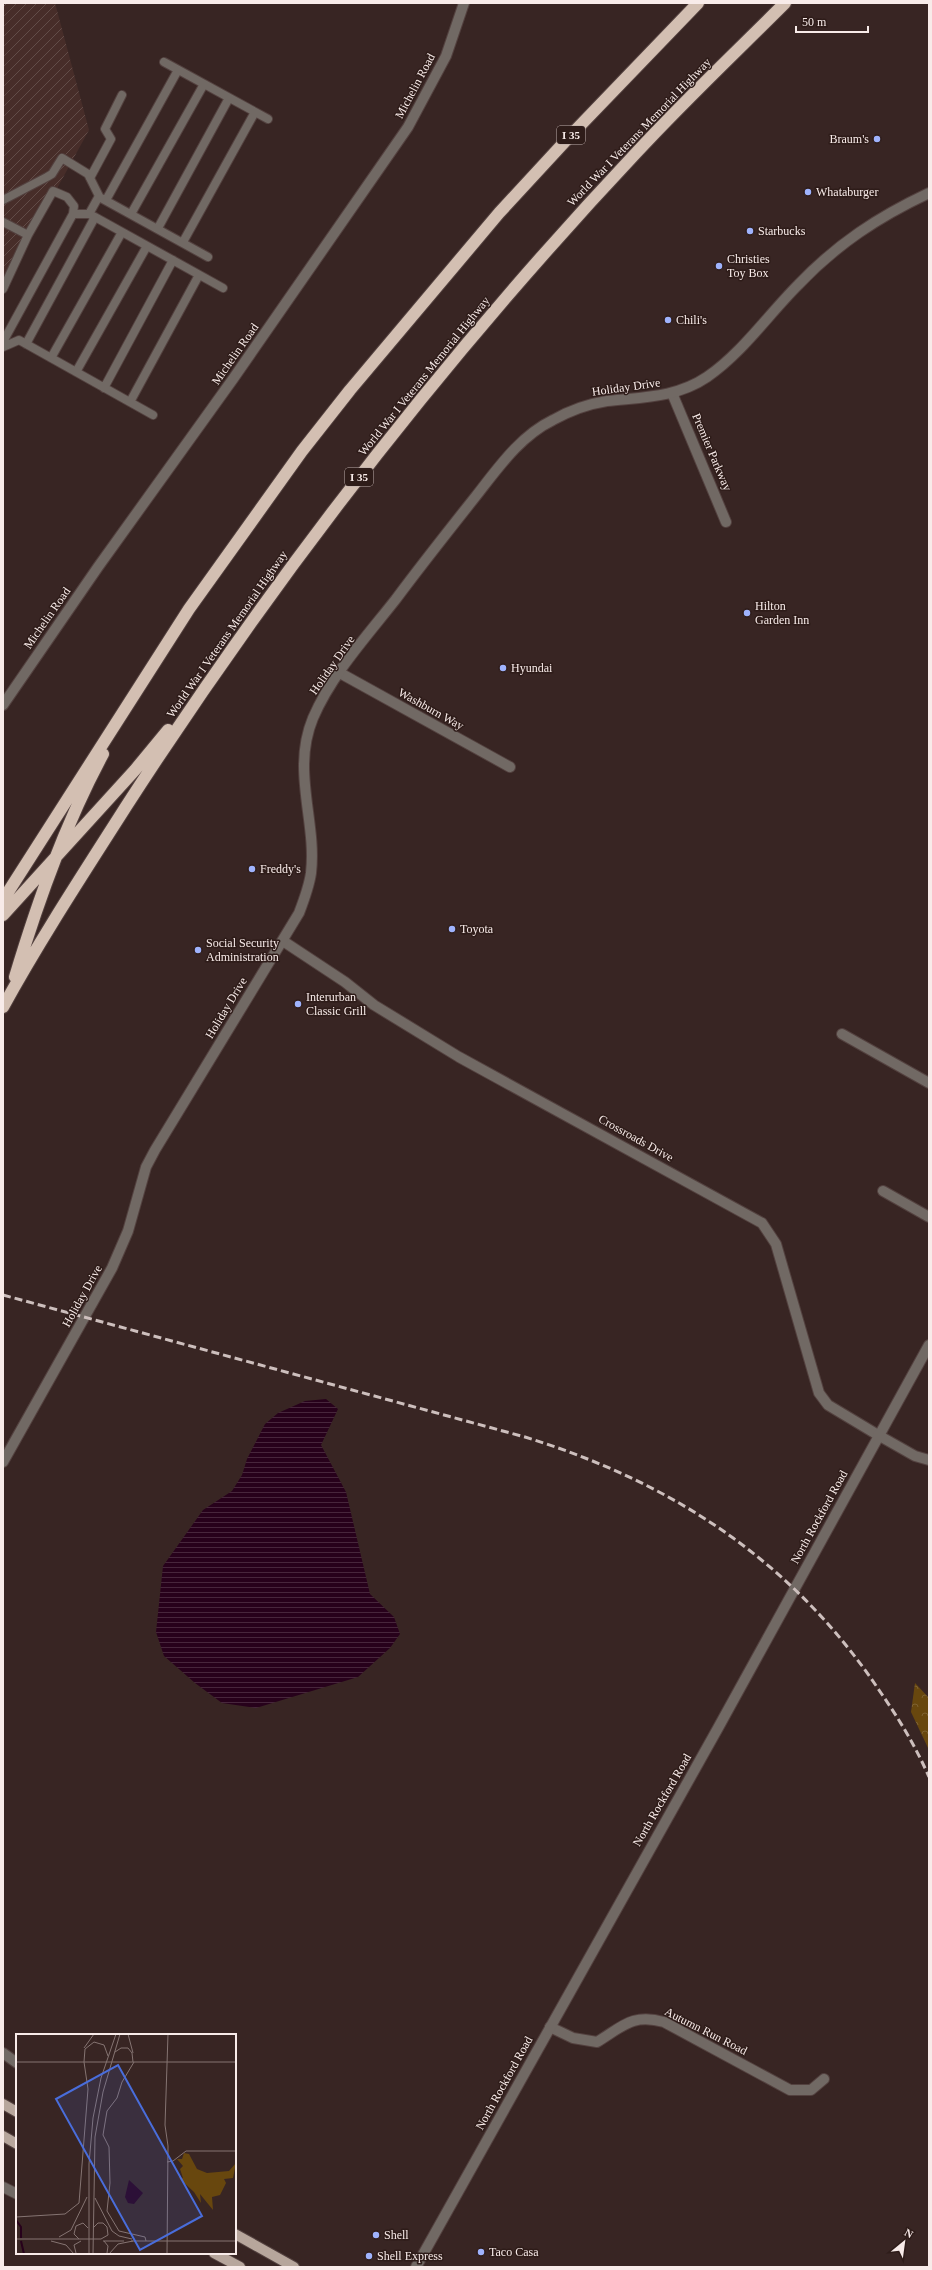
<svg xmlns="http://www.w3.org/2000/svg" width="932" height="2270" viewBox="0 0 932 2270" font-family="Georgia,serif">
<defs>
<pattern id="industrial-furrows" width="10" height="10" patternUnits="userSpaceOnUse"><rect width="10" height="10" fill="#472d29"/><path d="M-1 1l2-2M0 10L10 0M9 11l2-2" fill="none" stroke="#624c48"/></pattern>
<pattern id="forest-crowns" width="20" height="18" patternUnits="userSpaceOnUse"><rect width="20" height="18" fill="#68470e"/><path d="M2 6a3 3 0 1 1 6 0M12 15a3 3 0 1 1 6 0" fill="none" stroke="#7e6231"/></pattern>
<pattern id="water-rules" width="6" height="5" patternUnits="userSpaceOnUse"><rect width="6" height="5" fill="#27011b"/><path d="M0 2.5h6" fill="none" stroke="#47263c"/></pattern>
</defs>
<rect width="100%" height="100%" fill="#382523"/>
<path fill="url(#industrial-furrows)" d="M3 3H55L89 130 3 287Z"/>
<path fill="url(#forest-crowns)" d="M915 1683 929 1698V1750L911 1712Z"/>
<path fill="url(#water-rules)" d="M326 1399 338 1409 321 1445 346 1492 370 1594 394 1617 400 1634 390 1648 358 1677 256 1708 222 1703 195 1683 164 1656 156 1632 163 1566 203 1510 232 1491 242 1475 247 1459 265 1424 278 1413 305 1401Z"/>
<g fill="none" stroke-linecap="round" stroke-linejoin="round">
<g stroke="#53413f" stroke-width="10">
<path id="pedestrian" d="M164 62 268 119
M90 178 111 139 105 129 122 95
M101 198 208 257
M3 200 47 177 52 174 62 158 88 174 99 196 89 214H73L4 340 3 346
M106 200 178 70
M131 214 204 84
M95 217 223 288
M3 222 28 235 53 191 67 197 74 206 73 214
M158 228 229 98
M183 242 255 112
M3 289 28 235
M26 344 95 217 89 214
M3 347 19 340 153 415
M51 358 122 232
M76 372 147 246
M104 388 173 260
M130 402 199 275"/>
</g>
<g stroke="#53413f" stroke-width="12">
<path id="minor" d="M672 393 726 522
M340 673 510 767
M283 941 345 982 374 1005 459 1057 762 1223 776 1244 819 1393 828 1405 878 1435
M842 1034 929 1083
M883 1191 929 1217
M550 2027 573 2038 597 2042C622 2027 632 2013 664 2022L790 2090H811L824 2079
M3 2187 17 2194"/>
</g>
<g stroke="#53413f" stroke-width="12">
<path id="tertiary" d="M3 705 98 567 233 379 408 127 446 56 464 3
M878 1435 915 1456 929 1460
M3 1462 112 1268 128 1231 146 1167 155 1150 299 913C304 900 309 887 311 873 317 821 291 771 313 718 332 674 367 636 396 599 422 564 449 530 476 496 498 468 520 436 553 420 569 411 588 404 607 401 642 397 676 398 707 377 742 353 768 315 798 285 837 244 878 217 929 193
M3 2053 17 2063
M416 2267 718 1728 929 1345"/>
</g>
<g stroke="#53413f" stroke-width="12">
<path id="primary" d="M3 2104 17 2112
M3 2136 17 2144
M235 2234 294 2267
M214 2253 240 2267"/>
</g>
<g stroke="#53413f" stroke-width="14">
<path id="motorway" d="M3 900 189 609 302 451 350 390 499 213 571 135 698 3
M3 915 135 770 168 730
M15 977C38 901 65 824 103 754
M3 1007C41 938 85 871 127 805 277 573 447 354 636 153 684 101 735 53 785 3"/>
</g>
<use href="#pedestrian" stroke="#716964" stroke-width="8"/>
<use href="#minor" stroke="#716964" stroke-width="10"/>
<use href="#tertiary" stroke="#716964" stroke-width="10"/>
<use href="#primary" stroke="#b7a69c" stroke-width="10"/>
<use href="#motorway" stroke="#d3bfb2" stroke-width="12"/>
<path stroke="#cdbfbd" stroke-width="3" stroke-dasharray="8 4" stroke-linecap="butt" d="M3 1295 525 1437C674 1483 794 1562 881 1693 899 1719 916 1747 929 1777"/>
</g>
<g fill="#9fb3fd" stroke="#2e1c19" stroke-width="1.5">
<circle cx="877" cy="139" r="4"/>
<circle cx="808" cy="192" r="4"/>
<circle cx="750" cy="231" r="4"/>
<circle cx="719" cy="266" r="4"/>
<circle cx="668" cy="320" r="4"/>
<circle cx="747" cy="613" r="4"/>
<circle cx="503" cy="668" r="4"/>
<circle cx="252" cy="869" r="4"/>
<circle cx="452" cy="929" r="4"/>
<circle cx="198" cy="950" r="4"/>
<circle cx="298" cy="1004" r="4"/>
<circle cx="376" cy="2235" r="4"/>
<circle cx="481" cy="2252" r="4"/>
<circle cx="369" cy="2256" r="4"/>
</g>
<g text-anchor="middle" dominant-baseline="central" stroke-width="3" stroke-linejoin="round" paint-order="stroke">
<g fill="#2e1c19" stroke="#bbadab" stroke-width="1">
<rect x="557" y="126" width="28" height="18" rx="3"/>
<rect x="345" y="468" width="28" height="18" rx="3"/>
</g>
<g font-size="11" font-weight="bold" fill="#f8ebe9">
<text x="571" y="135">I 35</text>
<text x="359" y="477">I 35</text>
</g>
<g font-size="12" fill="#f8ebe9" stroke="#2e1c19">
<text transform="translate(415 86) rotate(-62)">Michelin Road</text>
<text transform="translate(639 132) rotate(-46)">World War I Veterans Memorial Highway</text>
<text transform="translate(235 354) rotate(-55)">Michelin Road</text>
<text transform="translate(424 376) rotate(-51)">World War I Veterans Memorial Highway</text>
<text transform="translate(626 387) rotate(-8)">Holiday Drive</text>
<text transform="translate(712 452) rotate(67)">Premier Parkway</text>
<text transform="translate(47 618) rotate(-55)">Michelin Road</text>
<text transform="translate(227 634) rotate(-55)">World War I Veterans Memorial Highway</text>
<text transform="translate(332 665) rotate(-55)">Holiday Drive</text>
<text transform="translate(431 709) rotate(29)">Washburn Way</text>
<text transform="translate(226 1008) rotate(-59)">Holiday Drive</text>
<text transform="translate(636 1138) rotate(29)">Crossroads Drive</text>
<text transform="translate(82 1296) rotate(-61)">Holiday Drive</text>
<text transform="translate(819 1517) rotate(-61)">North Rockford Road</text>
<text transform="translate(662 1800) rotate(-60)">North Rockford Road</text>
<text transform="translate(706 2031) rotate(27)">Autumn Run Road</text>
<text transform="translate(504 2083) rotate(-61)">North Rockford Road</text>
</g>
<g font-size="12" fill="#f8ebe9" stroke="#2e1c19" text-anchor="start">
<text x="869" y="139" text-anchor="end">Braum's</text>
<text x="816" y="192">Whataburger</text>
<text x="758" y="231">Starbucks</text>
<text x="727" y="259">Christies<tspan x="727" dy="14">Toy Box</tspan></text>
<text x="676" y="320">Chili's</text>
<text x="755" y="606">Hilton<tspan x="755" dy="14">Garden Inn</tspan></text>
<text x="511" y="668">Hyundai</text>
<text x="260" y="869">Freddy's</text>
<text x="460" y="929">Toyota</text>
<text x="206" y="943">Social Security<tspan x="206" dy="14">Administration</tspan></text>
<text x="306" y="997">Interurban<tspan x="306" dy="14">Classic Grill</tspan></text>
<text x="384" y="2235">Shell</text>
<text x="489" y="2252">Taco Casa</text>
<text x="377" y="2256">Shell Express</text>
</g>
</g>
<g transform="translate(16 2034)">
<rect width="220" height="220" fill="#382523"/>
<path d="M168 119 173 120 181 135 191 139 213 137 220 129 217 144 208 145 210 149 204 161 196 163 197 176 184 160 185 169 178 158 164 145 163 143 167 144 164 135 167 132 161 125H166Z" fill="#68470e"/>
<path d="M113 146 127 159 118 170 112 169 109 163Z" fill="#27011b"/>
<path fill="none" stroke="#27011b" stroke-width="2" d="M0 186 5 193V204M5 207 8 220"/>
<path fill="none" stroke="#857472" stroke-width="1" d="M112 0 117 19M68 14 78 0M99 18 105 14H112L116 19 117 28M0 28H68L72 55 63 169 49 180 0 183M68 28H220M68 28 69 15 78 8 88 11 92 22M118 28 106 48 101 64 91 77 87 101 93 113 94 149 91 177 103 197 129 203 130 207M151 128 157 127 170 117H220M79 164 96 197 103 202 116 205M43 203 55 196 71 163M0 205H85L92 201 91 193 87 189H82L77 194M63 205 58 200 60 192 67 189 72 194M35 207 50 211 58 220M87 207H108M88 207 92 212 91 219M115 207H220M60 219 58 211 65 207M73 220V130L77 84 85 44 100 0M77 220 79 103 87 58 104 0M93 220 102 210 117 207M151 220 152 112 149 91 152 0"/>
<path fill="#496ddb" fill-opacity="0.15" stroke="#496ddb" stroke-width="2" d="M102 31 186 182 124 216 40 65Z"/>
<rect width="220" height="220" fill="none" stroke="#f8ebe9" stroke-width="2"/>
</g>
<rect width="932" height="2270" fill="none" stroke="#f8ebe9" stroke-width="8"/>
<g transform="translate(904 2242) rotate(29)" stroke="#2e1c19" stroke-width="3" paint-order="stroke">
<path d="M0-3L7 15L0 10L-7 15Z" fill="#f8ebe9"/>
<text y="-6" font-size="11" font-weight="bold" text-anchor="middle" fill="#f8ebe9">N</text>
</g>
<path d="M796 26v6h72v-6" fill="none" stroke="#f8ebe9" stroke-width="2"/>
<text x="802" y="26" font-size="12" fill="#f8ebe9" stroke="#2e1c19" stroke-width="3" paint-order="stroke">50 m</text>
</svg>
